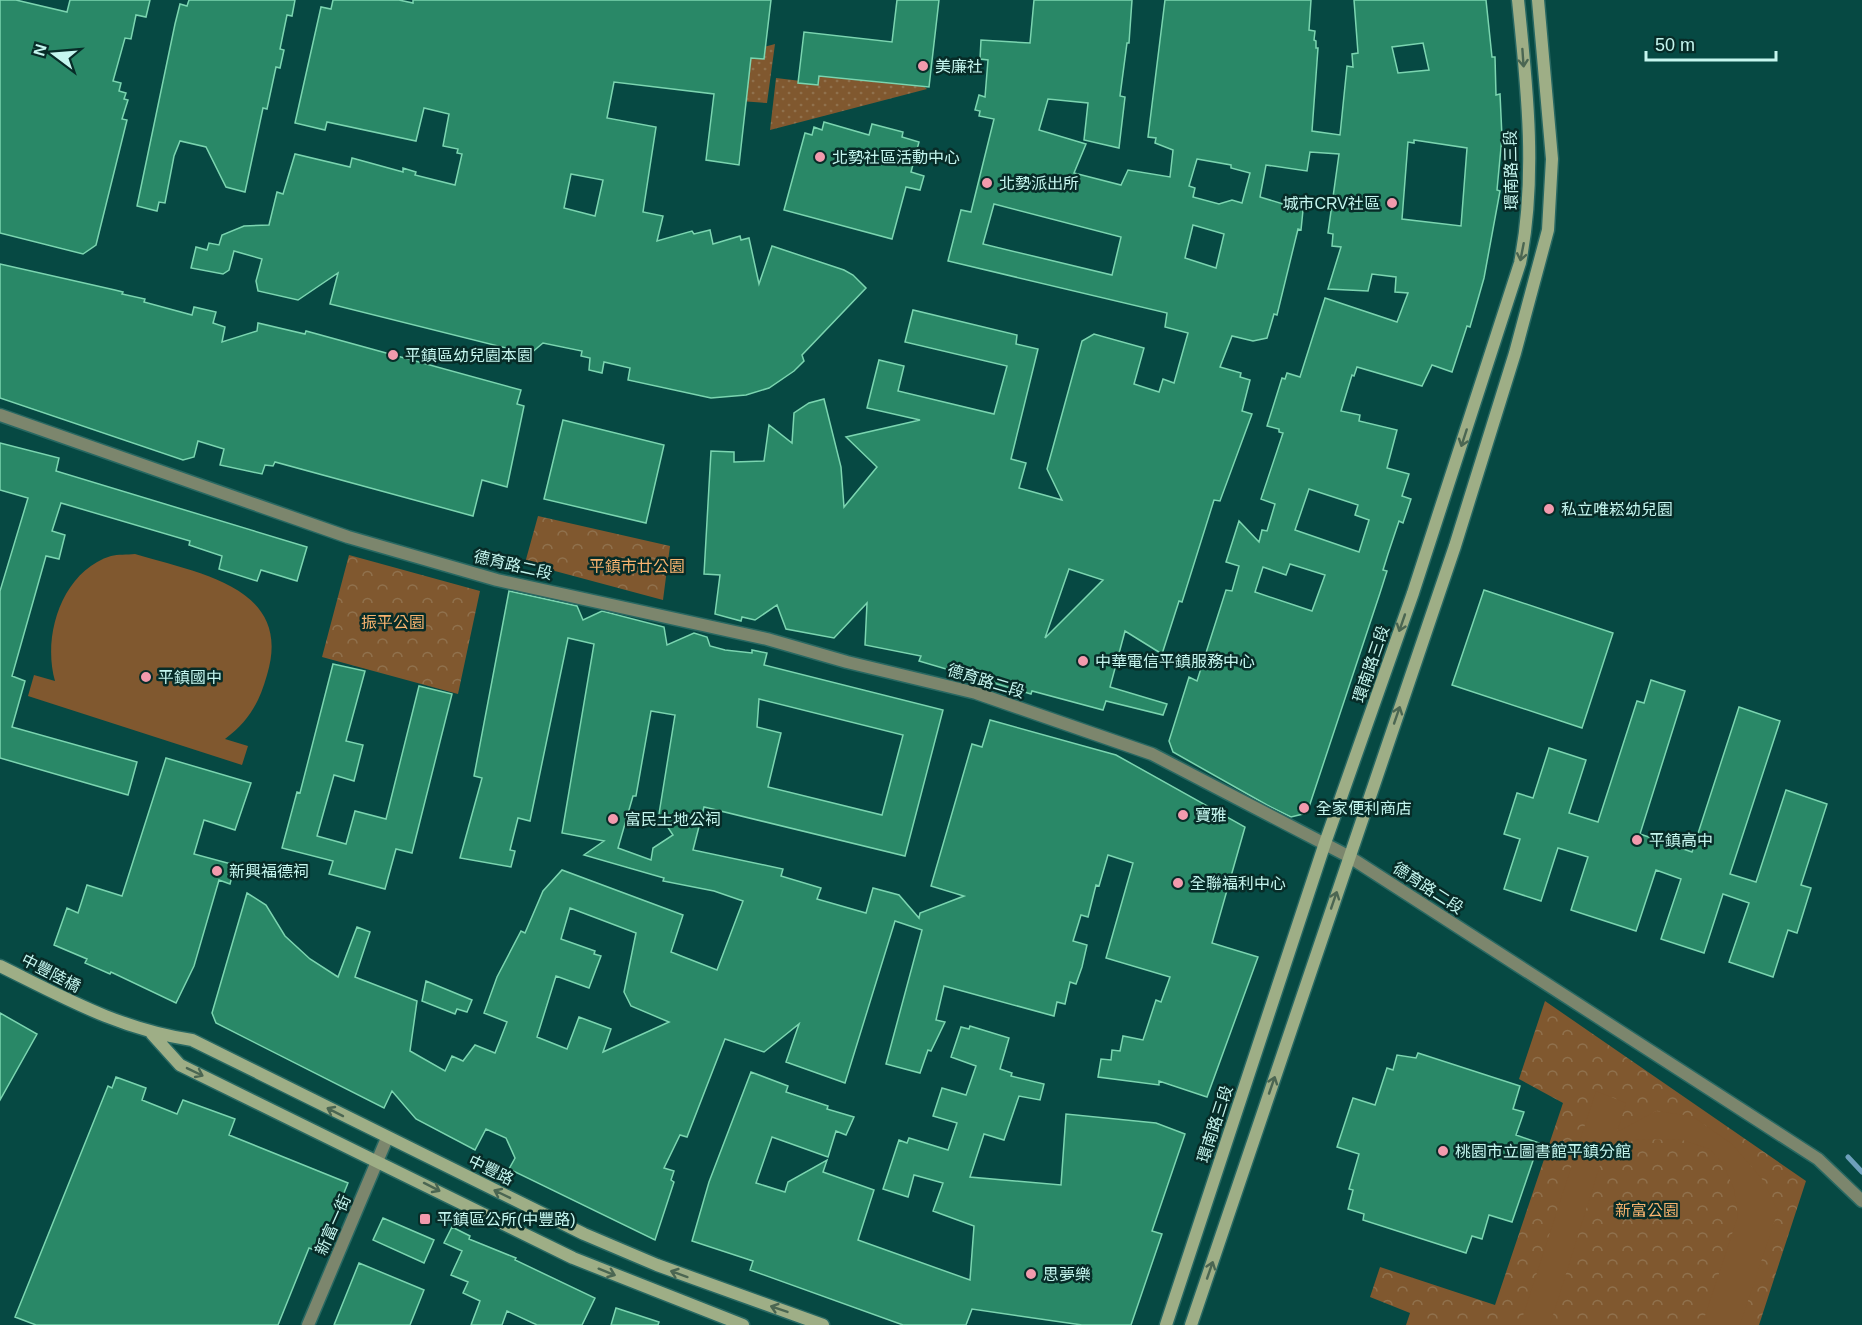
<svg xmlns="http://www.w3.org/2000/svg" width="1862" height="1325" viewBox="0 0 1862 1325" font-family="Helvetica,'Noto Sans TC',sans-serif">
<defs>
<pattern id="grass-dots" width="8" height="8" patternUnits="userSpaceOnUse" patternTransform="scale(1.5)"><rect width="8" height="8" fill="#80582f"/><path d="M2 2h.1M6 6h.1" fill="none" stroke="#90714d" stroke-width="1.8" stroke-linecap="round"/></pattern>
<pattern id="park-crowns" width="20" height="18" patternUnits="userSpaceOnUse" patternTransform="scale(1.5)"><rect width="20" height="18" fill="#80582f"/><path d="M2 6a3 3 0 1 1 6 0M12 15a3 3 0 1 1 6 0" fill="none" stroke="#90714d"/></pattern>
</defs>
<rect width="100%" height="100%" fill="#064943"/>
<path fill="url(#grass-dots)" d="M775 44 767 103 740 101 745 52Z
M803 68 917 81 927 89 770 130 776 78 801 81Z"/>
<path fill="url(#park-crowns)" d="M538 516 670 546 663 600 525 563Z
M349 555 480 591 458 694 322 657Z
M1545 1001 1806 1181 1759 1325H1406L1410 1313 1370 1297 1380 1267 1495 1305 1563 1103 1519 1079Z"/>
<path fill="#80582f" d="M135 554C197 573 294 586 267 675 259 703 249 721 225 739L248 746 242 765 28 696 34 675 55 681C42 636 62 571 111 556 118 554 127 555 135 554Z
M1596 1091 1626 1103 1617 1132 1656 1111 1692 1116 1732 1144 1762 1179 1778 1211 1740 1325H1702L1738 1216 1734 1189 1723 1164 1710 1149 1682 1140 1634 1139 1600 1165 1550 1325H1520Z"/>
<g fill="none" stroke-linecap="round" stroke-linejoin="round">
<path stroke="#6ea0bc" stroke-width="5" d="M1848 1157 1862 1172"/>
</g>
<path fill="#298867" stroke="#7bd5b0" stroke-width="1.5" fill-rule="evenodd" d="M0 0H16L67 12 70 0H150L146 17 136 15 131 39 125 38 113 81 121 83 119 91 126 93 124 99 128 100 122 119 127 120 96 245 83 254 0 233Z
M189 0H295L292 16 287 15 280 49 284 50 280 68 276 67 267 109 263 108 245 192 226 187 206 147 180 141 174 156 165 203 159 202 157 211 137 206 175 24 180 4 187 6Z
M333 0H399L413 3V0H771L764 59 751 58 739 165 706 160 714 94 614 82 607 118 656 127 643 212 663 216 657 241 692 231 694 234 710 230 713 244 740 236 741 240 749 238 759 284 772 246 844 270 853 275 866 288 802 355 804 361 794 371 769 388 746 395 711 398 628 380 630 368 604 362 602 373 589 370 590 358 581 356 582 351 543 343 530 354 330 304 338 273 298 300 258 291 256 281 262 259 234 251 229 270 223 274 191 268 196 247 207 250 209 243 219 245 222 235 244 226 269 225 277 192 283 194 295 154 350 167 352 158 403 172V168L416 172 415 175 455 185 462 154 457 153 458 149 443 146 449 114 424 108 416 141 327 122 325 130 295 123 321 7 331 9ZM571 174 603 180 595 216 564 208Z
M897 0H939L929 87 819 76 818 85 798 83 804 32 892 42Z
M1034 0H1132L1129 43H1127L1120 96 1125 97 1119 148 1084 140 1088 103 1048 99 1039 130 1086 144 1074 173 1121 185 1128 170 1170 177 1173 150 1155 143 1156 138 1148 137 1165 0H1311L1309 30 1315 31 1314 40 1316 41V48H1318L1312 131 1340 135 1347 66 1353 67 1352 54 1358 53 1354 0H1486L1492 57H1495L1496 95 1500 94 1502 137 1497 190 1500 191 1484 278 1470 327 1467 326 1452 372 1432 365 1422 386 1357 367 1354 376 1352 375 1341 411 1360 415 1359 421 1397 430 1387 468 1409 474 1402 496 1411 499 1403 523 1399 521 1388 554 1383 570 1387 571 1380 593 1307 813 1291 817 1267 805 1173 752 1169 741 1189 677 1197 681 1226 590 1232 591 1239 566 1226 562 1239 521 1259 542 1262 530 1267 531 1275 504 1261 499 1283 433 1279 432V429L1267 426 1282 378 1285 379 1287 373 1300 377 1325 298 1397 322 1408 293 1395 292 1396 277 1372 274 1368 291 1328 289 1341 247 1332 246 1333 234 1328 233 1339 154 1310 152 1307 171 1266 165 1260 197 1303 210 1301 230 1298 229 1277 315 1274 314 1267 338 1253 341 1232 336 1220 367 1241 373 1240 377 1250 380 1242 411 1252 414 1220 501 1214 500 1182 602 1179 601 1162 654 1125 631 1110 687 1167 704 1163 715 1106 701 1103 710 1032 691 1031 694 919 661 921 656 865 645 867 603 834 638 786 629 777 605 755 620 742 617 741 621 715 614 720 575 704 574 711 451 734 452V462L764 461 769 425 792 443 794 413 809 403 824 399 841 467 844 507 877 467 846 437 920 420 867 408 879 360 904 366 898 391 994 414 1007 366 905 342 913 310 1017 335 1016 344 1038 349 1011 459 1026 463 1019 488 1062 500 1047 469 1082 341 1094 334 1144 348 1134 384 1159 392 1163 379 1174 383 1188 333 1165 327 1167 313 948 261 961 210 971 212 994 119 979 116 980 111 975 110 979 95 985 97 988 60 980 59 981 40 1030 43ZM1423 43 1429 70 1398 73 1392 47ZM1414 140 1467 148 1461 226 1402 219 1408 142 1414 143ZM1197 159 1231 165V168L1250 173 1242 203 1232 200 1219 204 1193 197 1195 188 1189 186ZM994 204 1121 237 1112 275 983 244ZM1193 225 1224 234 1216 268 1185 258ZM1309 489 1358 505 1355 515 1369 520 1359 552 1295 530ZM1290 564 1325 575 1312 611 1255 592 1263 567 1286 575ZM1069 569 1103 580 1045 638Z
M824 122 869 135 872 124 903 132 902 137 919 142 911 172 924 176 920 190 906 187 892 239 784 210 805 133 812 135 814 127 822 130Z
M0 264 115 290 123 292 122 294 145 299 144 302 192 315 194 307 216 312 213 323 225 327 222 342 257 331 258 323 305 334 306 331 521 390 517 404 524 406 507 487 482 480 473 516 275 462 273 466 265 465 262 474 220 465 224 449 198 441 194 457 183 460 0 398Z
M563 420 664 445 646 523 544 499Z
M0 443 59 458 56 471 307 547 297 581 261 570 257 581 219 569 222 556 189 545 190 541 61 503 52 531 65 535 59 559 46 556 12 676 25 681 12 727 137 762 128 795 0 758V591L28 498 0 490Z
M1484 590 1613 633 1582 728 1452 685Z
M509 591 577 606 583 620 602 611 664 627 667 645 694 633 707 637 710 646 725 650 752 653V650L767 653 764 665 943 710 905 856 704 807 693 850 783 869 781 876 821 888 817 899 866 913 873 888 899 895 919 918 920 913 964 896 931 886 972 744 982 747 990 720 1116 755 1245 827 1212 943 1258 957 1207 1097 1159 1081V1085L1098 1077 1101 1059 1111 1060 1112 1050 1120 1051 1123 1036 1143 1040 1156 1000 1161 1002 1170 977 1106 958 1133 863 1108 855 1099 886 1096 885 1088 917 1081 915 1073 941 1087 945 1082 967 1076 984 1070 982 1065 1004 1057 1002 1054 1016 944 986 936 1020 945 1022 931 1051 928 1050 920 1073 886 1064 922 930 895 921 845 1083 786 1062 799 1024 764 1052 725 1039 687 1137 680 1135 664 1168 674 1171 671 1180 674 1182 655 1240 509 1169 515 1158 506 1138 486 1129 475 1150 416 1119 392 1091 384 1108 216 1023 212 1013 247 893 266 905 285 936 310 959 338 977 357 927 370 932 355 977 417 1001 410 1051 445 1071 452 1056 463 1061 475 1045 495 1053 507 1022 484 1013 497 977 521 931 525 933 543 891 562 870 683 915 671 952 717 970 743 901 714 891 663 881 664 878 584 855 604 841 562 833 594 644 568 638 530 821 518 818 510 850 515 851 511 867 460 858 482 778 474 776ZM759 699 903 735 882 815 768 787 781 733 757 727ZM651 711 675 715 659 814 673 835 653 848 651 860 618 848 633 796H636ZM570 908 636 933 624 992 631 1006 669 1022 603 1052 611 1029 579 1017 567 1049 537 1037 556 976 589 988 601 956 594 954 595 951 561 939Z
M333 664 365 671 346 741 363 745 354 781 334 775 317 836 346 844 355 811 386 819 419 686 452 694 412 853 396 849 385 889 329 874 333 861 282 848 297 792 300 793Z
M1651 680 1685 691 1640 834 1692 852 1739 707 1780 721 1730 874 1756 882 1786 790 1827 804 1801 885 1811 888 1797 933 1788 930 1773 977 1729 962 1749 903 1723 894 1704 953 1661 939 1681 879 1656 870 1636 931 1571 910 1588 857 1558 848 1541 901 1504 889 1520 839 1504 834 1517 793 1533 798 1549 748 1586 760 1569 813 1598 822 1637 701 1644 703Z
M166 758 251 783 235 830 204 820 194 854 235 865 230 884 219 880 194 966 176 1003 111 972 110 974 85 963 87 959 54 945 67 908 78 913 87 885 122 896Z
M426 981 472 1000 467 1012 457 1009 455 1014 422 1001Z
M0 1013 37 1034 0 1100Z
M970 1026 1009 1038 1000 1069 1012 1073 1011 1076 1044 1084 1040 1100 1019 1096 1004 1140 984 1134 970 1177 1061 1185 1066 1114 1156 1123 1185 1134 1152 1231 1162 1234 1131 1325H1082L972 1309 966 1325H903L750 1270 753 1261 692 1241 709 1182 751 1072 788 1086 786 1092 828 1106 827 1109 854 1117 846 1135 836 1131 828 1157 772 1137 756 1183 785 1192 788 1182 827 1160 823 1172 874 1190 858 1240 970 1280 974 1226 933 1211 943 1183 914 1175 908 1197 883 1189 899 1140 907 1143 909 1138 948 1150 957 1123 933 1116 942 1088 966 1095 976 1066 951 1057 961 1027 969 1029Z
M1418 1053 1520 1086 1513 1109 1524 1112 1516 1135 1539 1143 1512 1222 1489 1215 1482 1239 1472 1236 1466 1253 1363 1220 1364 1214 1348 1209 1353 1190 1349 1189 1359 1154 1337 1147 1353 1098 1375 1105 1387 1068 1393 1070 1397 1055 1416 1058Z
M116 1077 146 1088 142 1100 177 1114 183 1100 235 1119 229 1135 348 1183 320 1252 309 1248 278 1325H36L15 1317 108 1086 112 1088Z
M383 1218 434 1240 424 1263 373 1240Z
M452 1227 470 1236 469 1239 516 1258 515 1260 595 1298 582 1325H537L507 1311 502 1325H471L480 1301 463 1293 468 1282 451 1275 462 1251 444 1243Z
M359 1263 424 1290 410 1325H334Z
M616 1308 659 1322 658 1325H611Z"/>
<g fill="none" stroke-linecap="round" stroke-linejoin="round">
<g stroke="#286862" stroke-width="15">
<path id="street" d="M0 415 348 537 497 580 767 639 847 662 976 693 1152 754 1348 856 1818 1159 1862 1201
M308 1325 387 1138"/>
</g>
<g stroke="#286862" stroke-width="15">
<path id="secondary" d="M0 966C65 998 119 1029 192 1040L584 1234 657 1265 823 1325
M152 1034 180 1065 573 1258 743 1325
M1166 1325 1325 843 1413 593 1520 263C1537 177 1527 87 1518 0
M1191 1325 1455 546 1515 353 1548 230 1552 159 1538 0"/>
</g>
<use href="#street" stroke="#7c866d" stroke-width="12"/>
<use href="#secondary" stroke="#9eae86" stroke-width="12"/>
</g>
<defs><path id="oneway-shaft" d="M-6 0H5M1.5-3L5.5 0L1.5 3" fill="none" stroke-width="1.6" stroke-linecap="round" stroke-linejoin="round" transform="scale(1.5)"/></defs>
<g stroke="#4b6652">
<use href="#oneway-shaft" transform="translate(1523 58) rotate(86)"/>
<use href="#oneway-shaft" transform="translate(1522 252) rotate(101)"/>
<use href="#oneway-shaft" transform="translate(1464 438) rotate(108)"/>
<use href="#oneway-shaft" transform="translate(1402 623) rotate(109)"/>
<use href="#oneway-shaft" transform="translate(1397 715) rotate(-71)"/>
<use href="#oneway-shaft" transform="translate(1334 900) rotate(-71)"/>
<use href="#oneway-shaft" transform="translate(195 1072) rotate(26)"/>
<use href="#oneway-shaft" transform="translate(1272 1085) rotate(-71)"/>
<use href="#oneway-shaft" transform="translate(335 1112) rotate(-153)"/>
<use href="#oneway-shaft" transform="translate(432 1187) rotate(27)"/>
<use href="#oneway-shaft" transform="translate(502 1194) rotate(-154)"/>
<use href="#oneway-shaft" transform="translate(1210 1270) rotate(-71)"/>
<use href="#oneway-shaft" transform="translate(607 1272) rotate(22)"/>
<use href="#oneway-shaft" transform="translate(679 1274) rotate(-160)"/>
<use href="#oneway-shaft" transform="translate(779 1309) rotate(-161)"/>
</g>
<g fill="#f29aad" stroke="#072c28" stroke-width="2">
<circle cx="923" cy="66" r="6"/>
<circle cx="820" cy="157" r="6"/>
<circle cx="987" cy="183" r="6"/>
<circle cx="1392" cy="203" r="6"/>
<circle cx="393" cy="355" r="6"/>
<circle cx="1549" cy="509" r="6"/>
<circle cx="1083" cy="661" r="6"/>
<circle cx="146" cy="677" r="6"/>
<circle cx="1304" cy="808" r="6"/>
<circle cx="1183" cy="815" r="6"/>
<circle cx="613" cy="819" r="6"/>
<circle cx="1637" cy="840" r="6"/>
<circle cx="217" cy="871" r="6"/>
<circle cx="1178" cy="883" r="6"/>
<circle cx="1443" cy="1151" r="6"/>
<rect x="419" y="1213" width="12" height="12" rx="3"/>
<circle cx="1031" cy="1274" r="6"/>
</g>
<g text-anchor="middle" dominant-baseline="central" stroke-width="5" stroke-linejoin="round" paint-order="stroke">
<g font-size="16" fill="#c5f6ef" stroke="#072c28" text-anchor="start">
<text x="935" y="66">美廉社</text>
<text x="832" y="157">北勢社區活動中心</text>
<text x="999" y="183">北勢派出所</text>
<text x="1380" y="203" text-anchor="end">城市CRV社區</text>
<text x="405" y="355">平鎮區幼兒園本園</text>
<text x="1561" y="509">私立唯崧幼兒園</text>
<text x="1095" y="661">中華電信平鎮服務中心</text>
<text x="158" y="677">平鎮國中</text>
<text x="1316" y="808">全家便利商店</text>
<text x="1195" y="815">寶雅</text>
<text x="625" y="819">富民土地公祠</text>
<text x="1649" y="840">平鎮高中</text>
<text x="229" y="871">新興福德祠</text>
<text x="1190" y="883">全聯福利中心</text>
<text x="1455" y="1151">桃園市立圖書館平鎮分館</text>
<text x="437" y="1219">平鎮區公所(中豐路)</text>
<text x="1043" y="1274">思夢樂</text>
</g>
<g font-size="16" fill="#c5f6ef" stroke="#072c28">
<text transform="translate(1511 170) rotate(-91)">環南路三段</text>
<text transform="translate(513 565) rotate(13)">德育路二段</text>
<text transform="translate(1371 664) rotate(-71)">環南路三段</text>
<text transform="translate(986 681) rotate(17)">德育路二段</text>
<text transform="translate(1428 888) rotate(33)">德育路二段</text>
<text transform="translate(51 973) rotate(27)">中豐陸橋</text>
<text transform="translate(1215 1124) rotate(-72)">環南路三段</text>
<text transform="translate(491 1170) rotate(26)">中豐路</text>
<text transform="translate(333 1225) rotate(-66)">新富一街</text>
</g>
<g font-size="16" fill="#f7b36f" stroke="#072c28">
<text x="637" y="566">平鎮市廿公園</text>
<text x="393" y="622">振平公園</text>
<text x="1647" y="1210">新富公園</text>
</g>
</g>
<g transform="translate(54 54) rotate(286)" stroke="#072c28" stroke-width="4.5" paint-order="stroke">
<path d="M0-4.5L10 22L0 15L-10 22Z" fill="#c5f6ef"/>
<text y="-9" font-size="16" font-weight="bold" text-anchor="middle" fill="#c5f6ef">N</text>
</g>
<path d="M1646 51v9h130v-9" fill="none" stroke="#c5f6ef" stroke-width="3"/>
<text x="1655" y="51" font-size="18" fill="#c5f6ef" stroke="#072c28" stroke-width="4.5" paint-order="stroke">50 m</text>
</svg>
